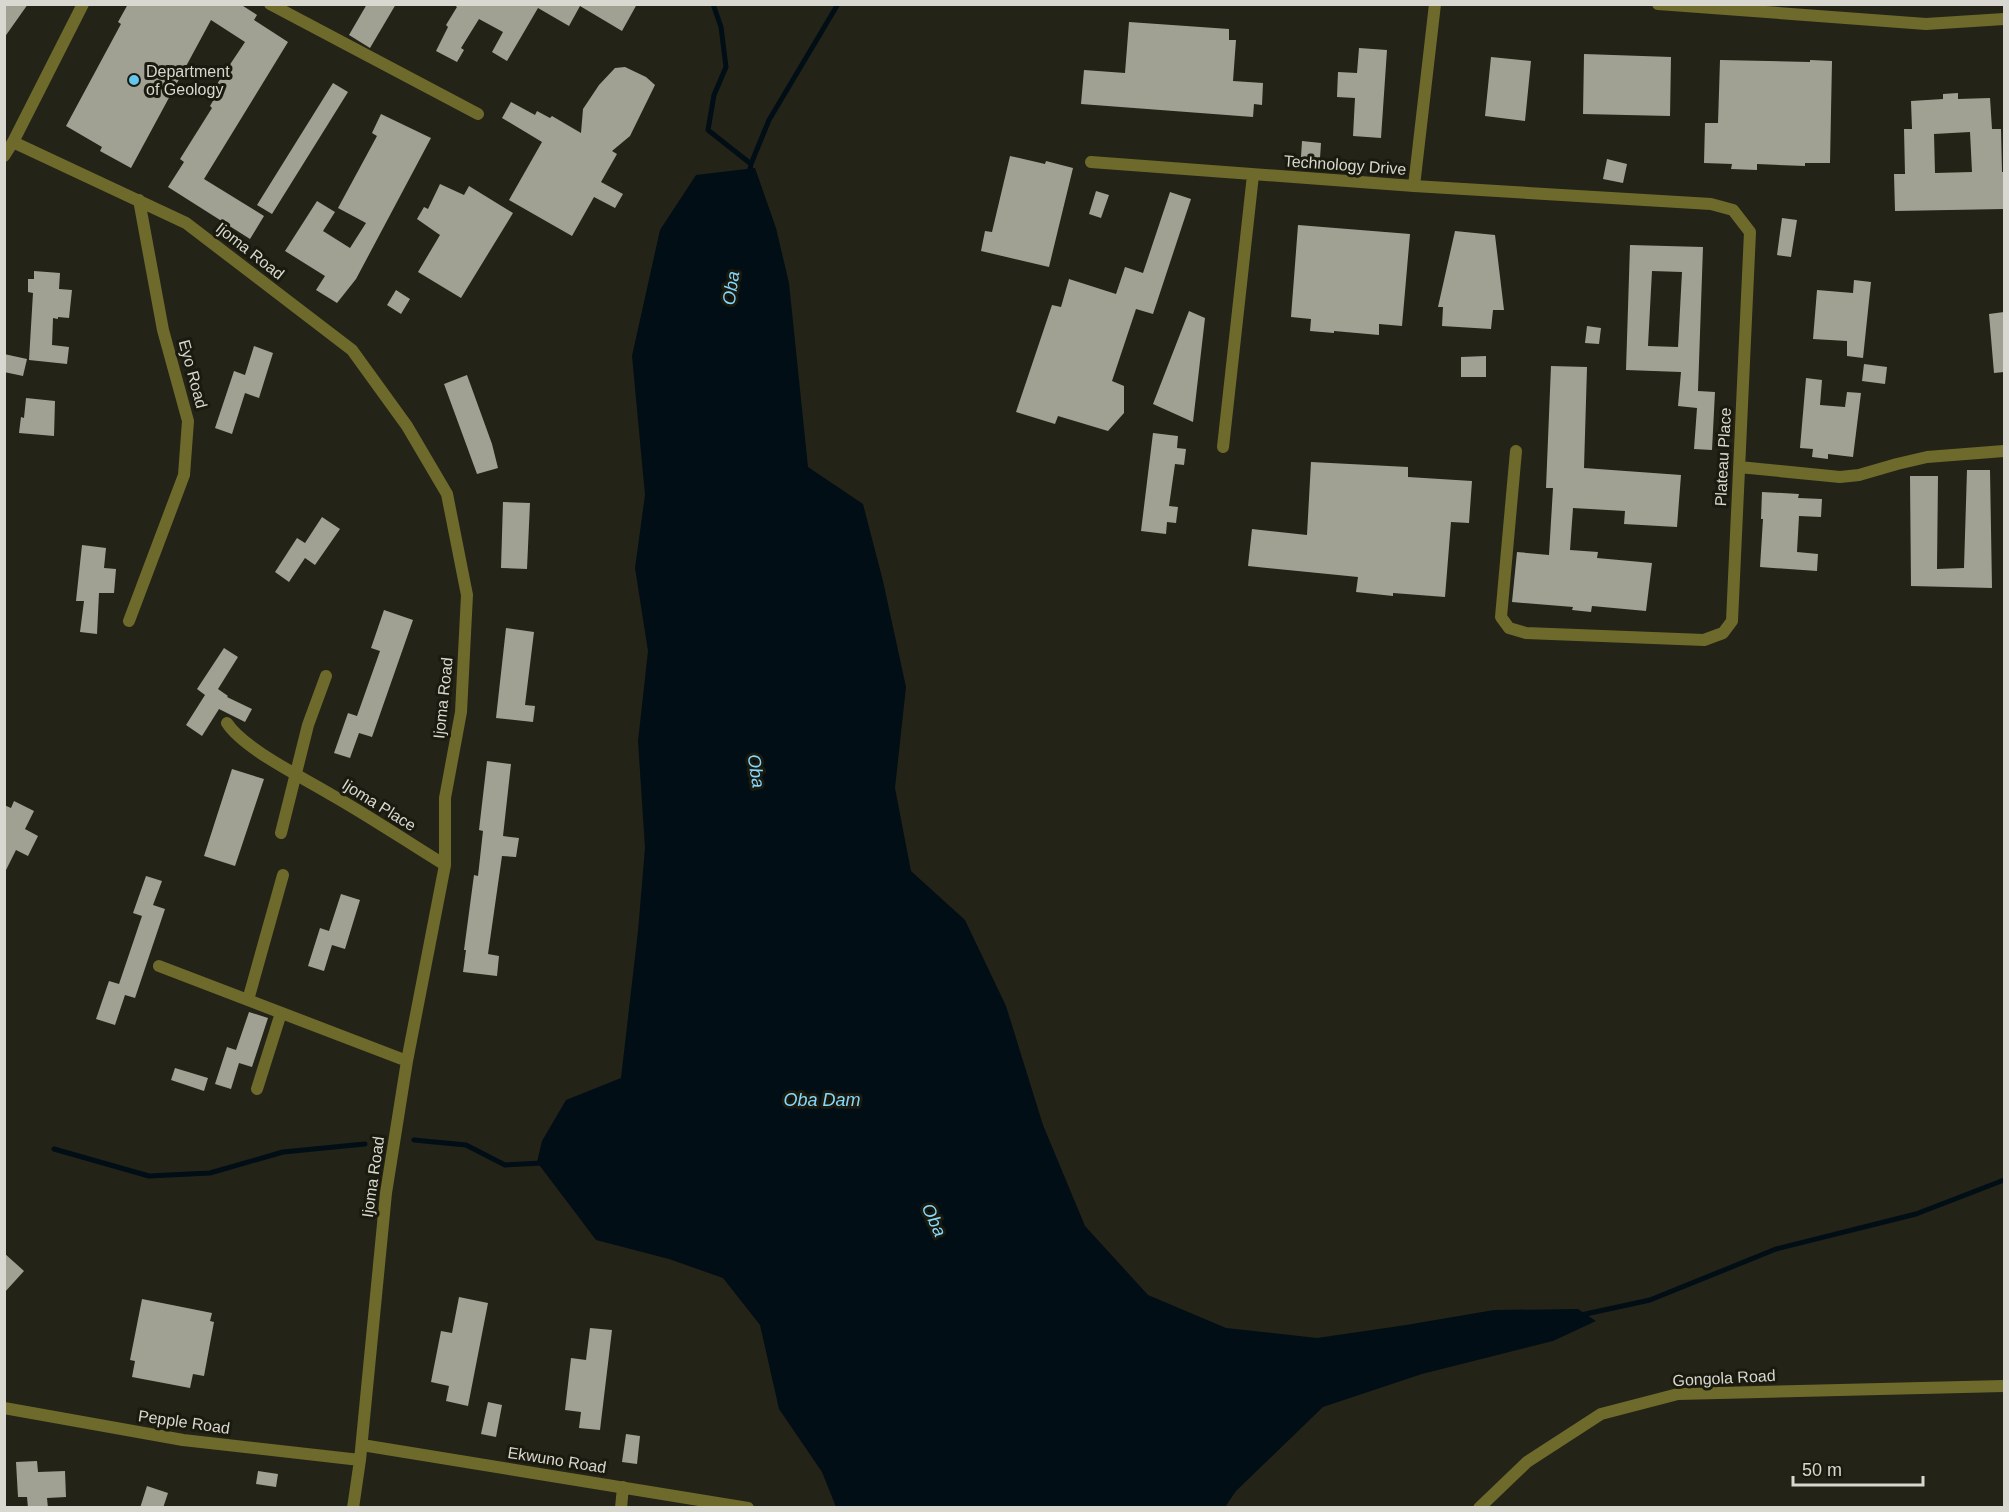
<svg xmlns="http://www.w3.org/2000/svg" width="2009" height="1512" viewBox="0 0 2009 1512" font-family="Helvetica,sans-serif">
<rect width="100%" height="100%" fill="#242318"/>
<path fill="#020e15" d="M755 168 776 228 789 283 808 467 863 504 883 581 906 687 895 788 911 871 965 920 1006 1006 1043 1125 1085 1226 1148 1295 1226 1328 1317 1338 1406 1325 1494 1310 1578 1309 1596 1321 1553 1341 1422 1374 1323 1407 1236 1491 1225 1507H836L822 1472 779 1409 760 1325 723 1278 669 1259 596 1240 537 1162 542 1141 566 1100 621 1078 638 931 645 848 638 741 648 651 635 568 645 495 632 356 660 230 696 175Z"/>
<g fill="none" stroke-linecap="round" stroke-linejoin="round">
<path stroke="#020e15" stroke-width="5" d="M713 4 721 27 726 67 714 95 708 130 751 164
M749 175 751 164 769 120 838 4
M414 1140 466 1145 505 1165 543 1163
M54 1149 149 1176 210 1173 283 1152 365 1144
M1581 1315 1650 1300 1776 1249 1916 1214 2004 1180"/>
</g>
<path fill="#a1a193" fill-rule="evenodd" d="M4 4H28L4 38Z
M128 4H240L257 15 254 20 288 42 204 179 264 216 250 239 168 187 184 162 180 159 212 108 210 106 221 87 217 84 245 42 211 20 131 168 100 151 102 147 66 126 121 24 118 22Z
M367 4H396L370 48 349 35Z
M453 4H637L622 31 580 6 569 26 538 8 507 61 492 52 503 32 479 19 461 48 464 50 457 62 436 51 448 27 446 25 457 7Z
M1129 22 1229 29V40H1236L1233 81 1263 83 1262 105 1254 104 1253 117 1081 104 1084 70 1125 73Z
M1359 48 1387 50 1381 138 1353 136 1355 98 1337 97 1338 72 1357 73Z
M1584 54 1671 57 1670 116 1583 114Z
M1491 57 1531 61 1525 121 1485 116Z
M1720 60 1810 62V60L1832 61 1830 163H1805V166L1757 164V170L1731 169 1732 164 1704 163 1705 123H1718Z
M625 67 646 77 655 85 630 136 612 151 617 154 601 182 623 194 615 208 594 197 572 236 509 200 542 142 502 118 511 102 535 115 537 111 550 118 552 116 581 133 583 109 599 85 615 68Z
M333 83 348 92 272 214 257 205Z
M1958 93V99L1990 98 1992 129H2001L2002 172H2004V209L1895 211 1894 174H1905L1904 129H1912L1911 101 1943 99V94ZM1970 132 1972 172 1935 173 1934 134Z
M381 114 431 138 356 279 337 303 316 290 325 276 285 251 317 201 335 212 323 231 350 248 366 223 338 208 377 136 372 133Z
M1302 141 1321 143 1320 158 1301 157Z
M1010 156 1045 164 1046 161 1073 168 1049 267 981 251 985 231 992 232Z
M1607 159 1627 164 1623 183 1603 179Z
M440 184 464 195 469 186 513 213 461 298 418 272 440 235 417 219 424 207 428 209Z
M1096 191 1109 195 1101 218 1089 214Z
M1170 192 1191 199 1153 314 1136 309 1112 381 1124 386V413L1108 431 1058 416 1055 424 1016 412 1052 305 1061 307 1069 279 1116 294 1125 267 1143 273Z
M1782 218 1797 220 1791 257 1777 255Z
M1298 225 1410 234 1402 326 1379 324V335L1334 331V333L1310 331 1311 319 1291 317Z
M1455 231 1495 235 1504 310H1493L1491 329 1442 326 1443 307H1438Z
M1630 245 1703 247 1698 391 1715 392 1712 450 1694 449 1697 408 1678 406 1681 372 1626 370ZM1652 271 1682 272 1678 347 1648 346Z
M34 271 60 273 59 289 72 290 69 318 58 317V319L53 318 52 345 69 347 67 364 29 360 33 293 28 292V279H34Z
M1854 280 1871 282 1863 358 1847 356V341L1813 339 1817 290 1853 293Z
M396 290 410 299 401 314 387 305Z
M1189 311 1205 318 1193 422 1153 404Z
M2004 312V372L1994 373 1989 314Z
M1587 326 1601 328 1599 344 1585 343Z
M254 346 273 353 259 398 245 393 232 434 215 428 234 371 245 375Z
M4 354 27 359 23 376 4 372Z
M1486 356V377H1461V357Z
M1864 364 1887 367 1885 384 1862 381Z
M1551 366 1587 367 1584 468 1681 475 1677 527 1624 524 1625 511 1573 508 1570 550 1598 552 1597 558 1652 563 1646 611 1592 606 1591 612 1572 610 1573 607 1512 602 1517 552 1549 555 1553 488H1546Z
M467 375 492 444 498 468 477 474 444 384Z
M1806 378 1822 380 1820 405 1845 407 1847 392 1861 393 1853 457 1828 454V459L1812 457 1813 449 1800 448Z
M26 398 55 401 54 436 19 433 21 417 24 418Z
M1153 433 1178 436 1177 448 1186 449 1184 465 1175 464 1169 506 1178 507 1176 523 1167 522 1166 534 1141 531Z
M1311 462 1408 467V477L1472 481 1469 523 1451 522 1445 597 1393 593V596L1356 592 1358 577 1248 566 1252 529 1307 535Z
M1967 470H1990L1992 588 1911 586 1910 476H1938L1937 569 1964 568Z
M1762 492 1799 494 1798 498 1822 499 1821 517 1799 516 1797 552 1818 554 1817 571 1760 567 1763 519H1761Z
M503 502 530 503 527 569 501 568Z
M322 517 340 529 315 565 305 558 289 582 275 572 297 538 305 543Z
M82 545 106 548 104 568 116 569 114 593H99L97 634 80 632 84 601H76Z
M384 610 413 620 372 737 359 733 350 758 334 753 348 713 357 716 380 651 371 648Z
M506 628 534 632 525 705 535 706 533 722 496 718Z
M224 648 238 657 218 689 228 696 227 697 252 709 245 722 219 709 202 736 186 725 205 695 197 689Z
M487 761 511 764 503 836 519 838 516 857 502 856 488 954 499 956 497 976 463 972 466 950H464L474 875 478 876 483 831 479 830Z
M232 769 264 779 235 866 204 856Z
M14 801 34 811 25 829 38 836 28 856 16 850 4 874V805L11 808Z
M146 876 162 881 153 905 165 909 135 998 125 995 115 1025 96 1019 109 981 119 984 142 916 133 913Z
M341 894 360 900 345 949 332 945 324 971 308 966 320 928 329 931Z
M249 1012 268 1018 252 1067 239 1063 231 1089 215 1084 227 1047 236 1050Z
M175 1068 208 1078 204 1091 171 1080Z
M4 1253 24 1271 4 1293Z
M459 1297 488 1303 468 1406 446 1401 449 1386 431 1382 441 1331 452 1333Z
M142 1299 212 1313 210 1321 214 1322 204 1376 193 1374 190 1388 132 1377 135 1361 130 1360Z
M590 1328 612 1330 600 1430 579 1428 581 1412 565 1410 571 1358 586 1360Z
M488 1402 502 1405 496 1437 481 1434Z
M626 1434 640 1436 637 1464 622 1462Z
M37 1461 38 1472 65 1471 66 1497 47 1498 48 1508H28L27 1497H18L16 1462Z
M258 1471 278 1474 276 1487 256 1484Z
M147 1486 168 1493 163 1508H140Z"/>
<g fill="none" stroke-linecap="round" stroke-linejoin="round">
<path stroke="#6e6a2b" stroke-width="12" d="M270 4 478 114
M1658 4 1926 24 2004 19
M13 142 186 223 352 350 407 426 447 494 467 595 461 712 445 798V865L407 1061 386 1193 360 1460 353 1508
M4 156 13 142 83 4
M1091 162 1414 186 1435 4
M1414 186 1711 204 1733 210 1750 232 1732 621 1723 633 1704 640 1526 633 1509 628 1501 617 1516 451
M1223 447 1253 175
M1739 467 1840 477 1859 475 1897 464 1927 457 2004 451
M129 621 184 475 188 421 163 330 139 200
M227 723C244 749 302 777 330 794 369 816 406 841 445 865
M281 833 308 725 326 676
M159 966 407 1061
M248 1000 283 875
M257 1089 281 1013
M4 1408 183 1440 360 1460
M362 1445 748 1508
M621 1508 623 1487
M1479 1508 1527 1462 1601 1414 1678 1394 2004 1386"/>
</g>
<circle fill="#64c5ee" stroke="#1a1a0f" stroke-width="2" cx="134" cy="80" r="6"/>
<g text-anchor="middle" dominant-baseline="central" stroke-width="6" stroke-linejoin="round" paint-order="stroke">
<g font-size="16" fill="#d8d8d0" stroke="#1a1a0f" text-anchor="start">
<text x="146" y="71">Department<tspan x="146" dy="18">of Geology</tspan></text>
</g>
<g font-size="16" fill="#d8d8d0" stroke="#1a1a0f">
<text transform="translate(1345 165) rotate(4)">Technology Drive</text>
<text transform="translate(250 251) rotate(38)">Ijoma Road</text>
<text transform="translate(193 374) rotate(75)">Eyo Road</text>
<text transform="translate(1723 457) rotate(-87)">Plateau Place</text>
<text transform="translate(443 698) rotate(-84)">Ijoma Road</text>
<text transform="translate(379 805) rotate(32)">Ijoma Place</text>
<text transform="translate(373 1177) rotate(-82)">Ijoma Road</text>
<text transform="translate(1724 1378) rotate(-3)">Gongola Road</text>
<text transform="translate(184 1422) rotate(8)">Pepple Road</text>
<text transform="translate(557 1460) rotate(9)">Ekwuno Road</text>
</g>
<g font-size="18" font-style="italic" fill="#85d8fc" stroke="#1a1a0f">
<text transform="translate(731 288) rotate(-82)">Oba</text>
<text transform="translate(756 771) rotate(81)">Oba</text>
<text x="822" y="1100">Oba Dam</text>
<text transform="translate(934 1220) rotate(65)">Oba</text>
</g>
</g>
<rect width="2009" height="1512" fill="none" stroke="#d8d8d0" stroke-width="12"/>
<path d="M1793 1476v9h130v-9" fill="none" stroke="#d8d8d0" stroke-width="3"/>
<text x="1802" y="1476" font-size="18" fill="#d8d8d0" stroke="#1a1a0f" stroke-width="4.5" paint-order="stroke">50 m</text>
</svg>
